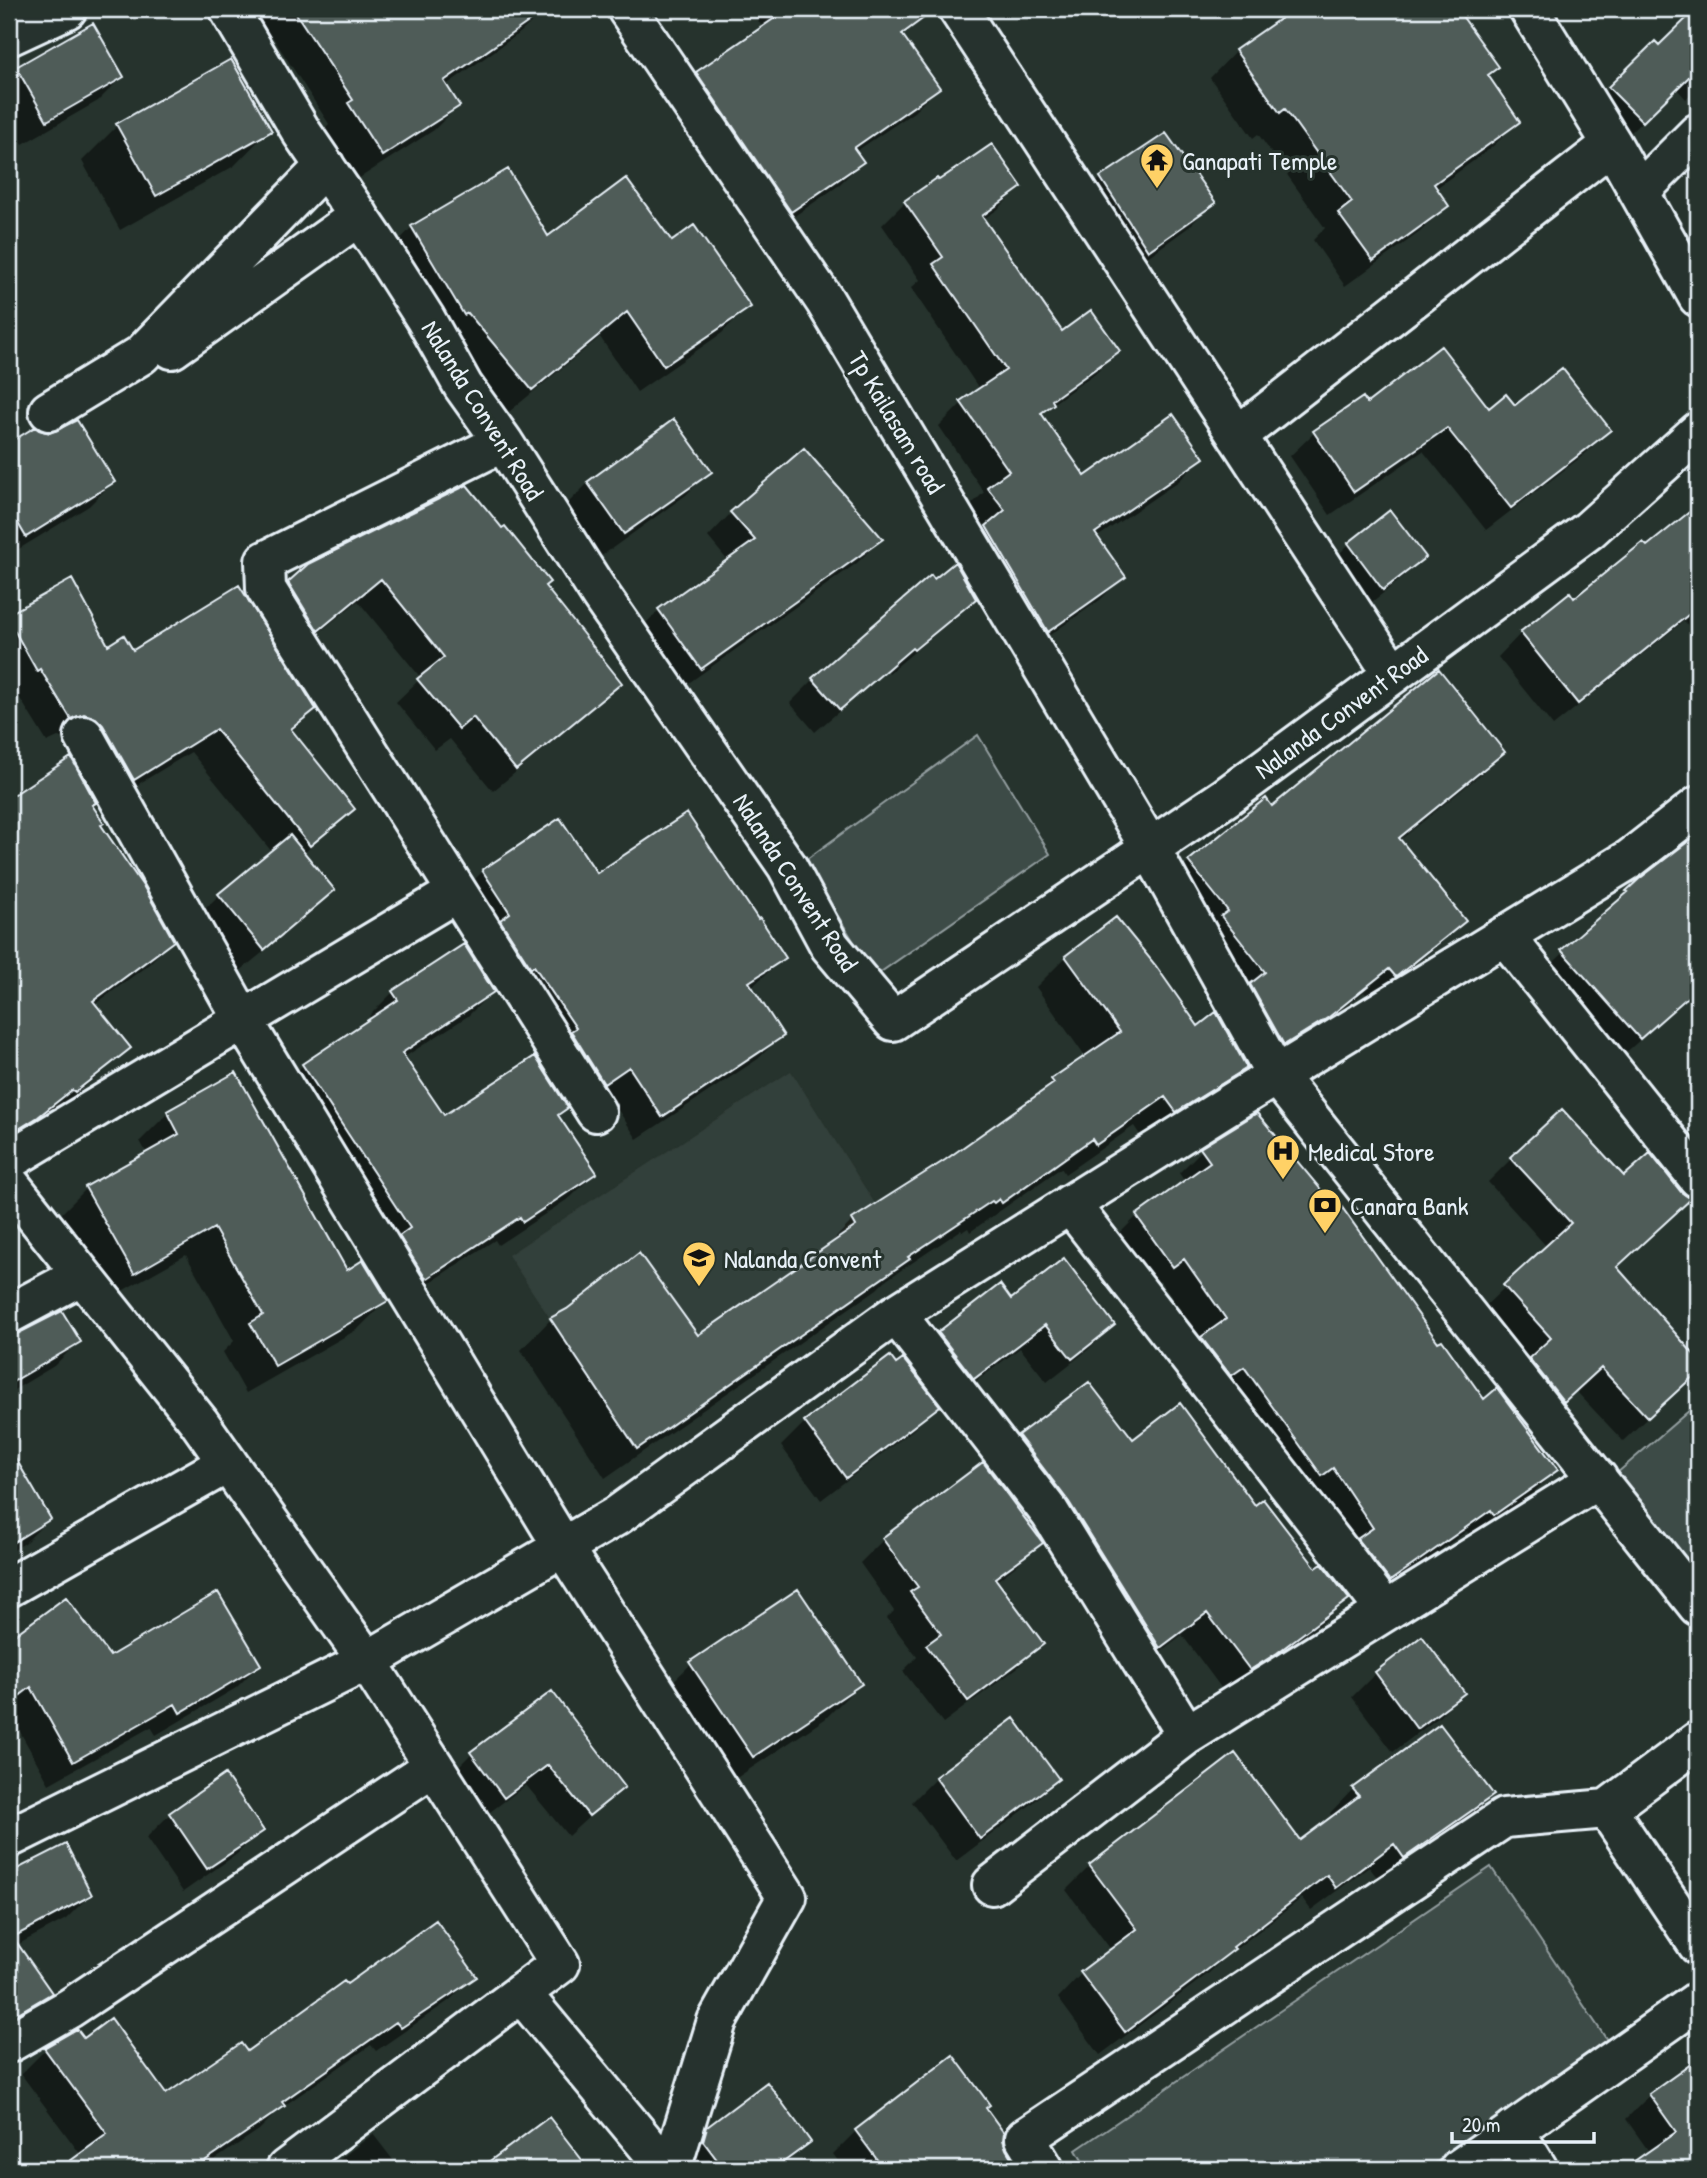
<svg xmlns="http://www.w3.org/2000/svg" width="1707" height="2178" viewBox="0 0 1707 2178" font-family="'Patrick Hand',sans-serif">
<rect width="100%" height="100%" fill="#26332d"/>
<filter id="ink" filterUnits="userSpaceOnUse"><feTurbulence type="fractalNoise" baseFrequency=".0143" numOctaves="2"/><feDisplacementMap in="SourceGraphic" scale="14" xChannelSelector="R" yChannelSelector="G"/><feConvolveMatrix kernelMatrix="1 2 1 2 8 2 1 2 1" color-interpolation-filters="sRGB"/></filter>
<g filter="url(#ink)">
<path fill="#333f3a" d="M791 1071 910 1259 637 1449 508 1255Z"/>
<path fill="#3e4b47" stroke="#939ea0" stroke-width="2" d="M978 735 1050 854 875 976 804 861Z
M1698 1403V1598L1602 1486Z
M1491 1867 1611 2046 1426 2169H1087L1076 2150Z"/>
<path fill="#0007" d="M248 9H545L521 32 445 86 458 106 434 130 358 179 325 128 329 124 272 36 266 39Z
M750 9H898L910 27 901 36 938 88 914 112 855 152 862 162 838 186 767 235 673 97 697 73 763 28Z
M1297 9H1455L1497 67 1487 77 1518 122 1491 148 1435 189 1447 205 1420 232 1345 286 1313 240 1325 228 1258 134 1253 138 1210 78 1236 51Z
M1698 9V86L1686 99 1676 88 1618 145 1585 112 1609 88 1659 47Z
M17 68 122 77 98 101 23 144 9 119V76Z
M117 126 269 130 234 166 120 230 82 161Z
M1101 178 1213 203 1189 227 1124 274 1077 202Z
M937 180 1020 187 997 210 982 220 1062 333 1118 351 1094 374 1051 405 1041 415 1085 478 1202 458 1179 481 1096 538 1123 577 1100 600 1024 653 965 511 984 492 939 426 962 403 980 390 911 288 920 280 882 225 905 202Z
M412 227 547 238 672 243 748 306 722 333 637 392 600 337 504 416 386 254Z
M1363 399 1367 405 1489 411 1514 408 1609 430 1585 454 1486 530 1423 451 1330 515 1290 456 1314 433Z
M35 429 113 482 89 506 9 555V445Z
M709 471 686 495 600 557 564 507 588 483Z
M1698 507V618L1689 626 1684 621 1553 726 1498 657 1521 633 1574 600 1647 549Z
M1390 512 1424 557 1400 580 1359 612 1325 568 1349 544Z
M731 513 881 539 857 563 676 692 635 634 659 610 728 561 708 537Z
M309 565 543 587 620 683 597 705 493 791 450 739 435 750 396 702 421 678 358 601 295 652 266 605Z
M71 581 108 647 132 652 314 709 291 732 353 809 303 854 333 890 309 914 239 972 195 919 219 895 272 852 191 752 109 802 72 741 58 737 47 742 16 692 12 694 9 687V616Z
M974 598 950 622 889 673 887 670 815 732 790 703 814 679Z
M1503 752 1479 776 1399 841 1464 921 1440 944 1371 999 1364 992 1303 1041 1260 1067 1165 886 1189 862 1265 801 1272 808Z
M70 760 99 825 172 941 148 965 94 1005 128 1047 104 1071 50 1115 48 1112 9 1143V932L11 930 9 918 11 916 9 912V800Z
M1698 836V980L1685 990 1689 994 1665 1018 1615 1062 1539 976 1641 880Z
M483 871 597 875 758 922 784 957 751 988 782 1035 758 1059 637 1139 605 1090 580 1107 459 895Z
M1066 957 1198 1028 1245 1067 1214 1098 1144 1141 1134 1126 1065 1174 1061 1168 970 1232 968 1228 962 1232 961 1230 885 1281 877 1289 605 1478 521 1350 551 1319 697 1338 822 1252 853 1220 946 1161 1031 1102 1052 1081 1086 1058 1036 987Z
M393 992H492L468 1016 403 1058 443 1118 566 1108 557 1116 595 1173 571 1197 498 1245 495 1240 401 1301 279 1089 303 1065 372 1019 369 1016Z
M235 1074 347 1273 386 1301 358 1329 246 1393 223 1352 234 1341 186 1255 106 1300 58 1217 86 1189 147 1154 140 1141 168 1113Z
M1202 1150 1437 1345 1484 1402 1556 1470 1533 1493 1470 1537 1467 1531 1367 1603 1179 1361 1201 1339 1160 1281 1149 1289 1114 1239 1137 1216 1185 1182 1179 1173Z
M1512 1158 1624 1178 1680 1193 1665 1222 1616 1268 1698 1362V1370L1623 1441 1576 1391 1539 1425 1480 1311 1547 1247 1488 1182Z
M1000 1287 1011 1301 1113 1325 1089 1349 1047 1382 1020 1348 949 1402 915 1357 939 1333Z
M20 1335 78 1342 54 1366 9 1393V1337Z
M1089 1384 1133 1442 1255 1507 1346 1599 1323 1622 1251 1677 1225 1693 1182 1635 1136 1670 995 1461 1019 1437Z
M937 1406 913 1430 821 1500 781 1446 805 1422Z
M21 1471 49 1519 25 1543 9 1553V1479Z
M884 1539 1040 1542 1016 1566 995 1582 1041 1644 1017 1668 943 1723 903 1671 917 1657 887 1618 894 1611 860 1563Z
M66 1600 109 1658 259 1665 236 1688 156 1735 151 1727 49 1784 9 1712V1641Z
M1422 1639 1462 1693 1439 1717 1393 1752 1352 1697 1376 1673Z
M691 1664 860 1684 825 1719 717 1791 655 1699Z
M552 1693 622 1787 568 1836 526 1785 482 1818 450 1775 471 1754Z
M936 1778 1057 1779 1033 1803 956 1861 912 1802Z
M1353 1789 1492 1795 1468 1819 1380 1881 1369 1867 1311 1910 1302 1898 1224 1958 1209 1973 1100 2055 1058 1998 1081 1974 1112 1951 1066 1890 1090 1866 1300 1843 1333 1818 1330 1813Z
M170 1814 261 1830 237 1854 183 1892 146 1838Z
M65 1846 90 1895 66 1919 17 1945 50 1993 26 2017 9 2027V1875Z
M474 1976 450 2000 376 2051 371 2045 281 2108 259 2130 201 2169H62L81 2155 21 2074 45 2050 77 2031 83 2041 166 2096 246 2053 346 1987Z
M1698 2061V2169H1626L1650 2153 1626 2119 1650 2095Z
M984 2108 1001 2140 1008 2161 1014 2169H844L833 2154 856 2131Z
M549 2119 587 2169H482Z
M708 2129 809 2141 780 2169H683V2153Z
M373 2134 400 2169H327Z"/>
<path fill="#505c59" stroke="#e8f1f8" stroke-width="2" d="M293 9H547L444 81 460 106 382 156 348 103 353 100Z
M788 9H936L902 34 940 88 854 148 864 162 791 212 696 72Z
M1294 9H1457L1499 67 1488 75 1520 122 1434 184 1449 206 1373 261 1338 213 1352 202 1285 109 1280 113 1235 50Z
M1696 9H1698V68L1643 122 1608 87 1655 41 1659 45Z
M93 23 124 77 47 121 16 67Z
M231 59 272 131 156 196 116 124Z
M1166 133 1216 203 1148 251 1100 177Z
M992 144 1022 187 982 216 1062 331 1091 310 1120 351 1052 400 1054 404 1041 413 1085 476 1173 414 1204 458 1095 533 1126 577 1048 632 986 526 1005 510 987 487 1009 471 960 401 1006 370 933 264 943 257 904 201 937 178 939 180Z
M508 169 548 236 626 178 672 241 694 225 751 307 664 366 627 312 532 390 468 313 464 315 411 226Z
M1441 346 1489 408 1506 394 1515 405 1562 368 1611 430 1511 508 1447 428 1354 492 1313 431 1363 397 1367 403Z
M674 419 712 472 624 534 587 482Z
M77 420 115 482 26 537 9 508V443L35 427 39 430 50 433Z
M804 448 883 539 701 669 658 609 755 540 730 512Z
M467 485 502 528 505 526 550 582 545 586 622 683 516 770 473 717 459 729 417 679 444 657 381 579 318 631 288 582 308 564Z
M1698 505V607L1578 704 1520 632 1570 592 1574 598 1643 542 1647 546Z
M1390 510 1426 557 1383 590 1348 543Z
M955 562 976 599 914 650 912 648 840 710 812 678 931 575 934 579Z
M72 579 108 645 124 635 133 650 239 585 316 709 291 729 355 809 310 846 216 729 134 780 103 725 96 718 84 714 71 719 40 669 37 671 9 621V614Z
M1439 669 1505 752 1399 838 1466 921 1396 977 1389 969 1329 1017 1284 1045 1250 984 1265 972 1221 916 1228 911 1188 861 1266 798 1272 806Z
M71 757 96 803 92 805 104 823 101 825 145 889 174 941 93 1001 131 1048 75 1092 72 1090 38 1117 9 1135V798Z
M687 813 758 919 760 918 786 958 749 982 784 1036 662 1117 629 1067 604 1084 571 1031 576 1028 534 966 531 968 500 920 510 913 482 870 560 818 597 873Z
M1698 834V988L1640 1039 1561 950 1628 892 1626 891 1639 879Z
M290 835 335 890 264 950 218 894Z
M1116 917 1156 966 1198 1026 1216 1012 1247 1068 1176 1112 1165 1097 1096 1145 1092 1139 1002 1203 999 1199 994 1203 992 1201 908 1257 910 1259 637 1449 550 1318 567 1309 639 1253 698 1335 856 1226 852 1219 945 1160 1054 1083 1051 1079 1120 1032 1065 956Z
M464 944 494 992 402 1053 444 1115 535 1056 568 1108 558 1115 597 1173 523 1222 520 1217 426 1279 399 1236 410 1228 302 1064 398 1000 392 991Z
M236 1072 347 1270 363 1260 388 1301 275 1366 250 1323 263 1315 214 1228 134 1274 85 1187 179 1134 167 1111Z
M1562 1109 1624 1176 1650 1153 1681 1192 1691 1199 1617 1267 1698 1359V1372L1648 1418 1601 1368 1564 1402 1529 1358 1551 1338 1503 1285 1571 1223 1510 1157Z
M1257 1113 1337 1209 1341 1206 1438 1342 1442 1340 1484 1399 1497 1388 1558 1470 1494 1515 1491 1510 1390 1581 1357 1539 1373 1528 1333 1468 1322 1476 1244 1367 1231 1376 1201 1337 1226 1319 1184 1259 1173 1267 1136 1215 1210 1162 1200 1148Z
M1064 1258 1115 1325 1072 1359 1045 1325 974 1379 938 1332 1000 1284 1011 1299Z
M62 1311 81 1342 9 1384V1336L19 1333Z
M890 1356 896 1364 903 1359 940 1406 846 1478 804 1421Z
M1089 1382 1133 1439 1180 1403 1255 1505 1263 1499 1316 1568 1322 1564 1349 1599 1277 1653 1250 1670 1207 1613 1160 1648 1069 1502 1018 1435Z
M9 1447 51 1519 9 1545Z
M983 1462 1043 1543 995 1578 1044 1644 968 1701 926 1645 941 1634 910 1592 918 1587 882 1538Z
M798 1589 862 1684 753 1757 689 1662Z
M218 1592 261 1665 180 1713 175 1704 73 1762 31 1687 9 1704V1639L66 1597 110 1656Z
M1422 1636 1465 1693 1417 1729 1375 1672Z
M552 1691 625 1787 589 1816 548 1765 504 1798 470 1752Z
M1014 1718 1059 1779 980 1839 935 1777Z
M1440 1724 1494 1795 1404 1858 1394 1844 1336 1888 1327 1875 1233 1947 1235 1949 1125 2032 1080 1972 1137 1929 1089 1865 1235 1753 1300 1840 1359 1796 1352 1788Z
M225 1774 264 1831 207 1869 169 1813Z
M66 1844 92 1895 13 1937 52 1993 18 2013 9 2000V1873Z
M436 1920 477 1977 401 2028 396 2022 282 2102 285 2106 193 2169H59L107 2134 44 2048 77 2029 84 2038 111 2018 166 2094 241 2043 247 2051 344 1981 347 1984Z
M953 2055 990 2105 986 2108 1004 2133 1003 2140 1006 2149 1012 2159 999 2169H884L855 2130Z
M1698 2059V2169H1623L1676 2132 1649 2094Z
M767 2082 811 2142 774 2169H724L703 2141 707 2127Z
M549 2117 589 2169H479Z"/>
<g fill="none" stroke-linecap="round" stroke-linejoin="round">
<g stroke="#e8f1f8" stroke-width="44">
<path id="minor" d="M229 9 302 133 381 249 425 318 463 386 503 442 601 596 787 866 830 946 893 1021 1226 797 1589 530 1698 432
M627 9 825 301 1150 848 1276 1075 1698 1606
M958 9 1393 674
M1529 9 1612 144 1698 297
M9 36 67 9
M1639 192 1698 133
M172 349 359 216
M49 411 141 355 325 166
M1237 436 1612 144
M503 442 265 561 266 589 596 1112
M84 736 243 1020 563 1547 787 1897 717 2021 671 2169
M1505 936 1698 1178
M9 1160 457 892
M9 1183 199 1422 367 1661 560 1964 286 2169
M1070 1204 1386 1611
M9 1314 82 1275
M896 1314 1050 1513 1187 1735
M9 1587 228 1463
M1607 1809 1698 1945
M9 1838 367 1661 618 1515 896 1314 1236 1100 1630 859 1698 806
M992 1885 1187 1735 1598 1479
M521 1993 667 2169
M9 2043 70 2008 434 1766
M1514 2130 1538 2169
M1044 2169 1025 2138 1504 1818 1607 1809 1698 1741
M1459 2169 1698 2001"/>
</g>
<use href="#minor" stroke="#26332d" stroke-width="38"/>
</g>
</g>
<defs>
<g id="temple-pin" transform="scale(1.75)"><path d="M0 17L-7.5 6A9.5 9.5 0 1 1 7.5 6Z" fill="#ffd166" stroke="#26332d"/><path d="M0-6L5-2H3V0L6.5 2.5H4V6H1.5V3h-3V6H-4V2.5H-6.5L-3 0V-2H-5Z" fill="#111"/></g>
<g id="hospital-pin" transform="scale(1.75)"><path d="M0 17L-7.5 6A9.5 9.5 0 1 1 7.5 6Z" fill="#ffd166" stroke="#26332d"/><path d="M-5-5h3v3.5h4V-5h3V5h-3V1.5h-4V5h-3Z" fill="#111"/></g>
<g id="bank-pin" transform="scale(1.75)"><path d="M0 17L-7.5 6A9.5 9.5 0 1 1 7.5 6Z" fill="#ffd166" stroke="#26332d"/><path d="M-6-4H6V4H-6ZM0-2.3a2.3 2.3 0 1 0 0 4.6a2.3 2.3 0 1 0 0-4.6Z" fill="#111"/></g>
<g id="school-pin" transform="scale(1.75)"><path d="M0 17L-7.5 6A9.5 9.5 0 1 1 7.5 6Z" fill="#ffd166" stroke="#26332d"/><path d="M0-5L7-2L0 1L-7-2ZM-4 1L0 2.5L4 1V4Q0 6-4 4Z" fill="#111"/></g>
</defs>
<g fill-rule="evenodd">
<use href="#temple-pin" x="1157" y="160"/>
<use href="#hospital-pin" x="1283" y="1151"/>
<use href="#bank-pin" x="1325" y="1205"/>
<use href="#school-pin" x="699" y="1258"/>
</g>
<g text-anchor="middle" dominant-baseline="central" stroke-width="6" stroke-linejoin="round" paint-order="stroke">
<g font-size="26" fill="#e8f1f8" stroke="#26332d" text-anchor="start">
<text x="1182" y="160">Ganapati Temple</text>
<text x="1308" y="1151">Medical Store</text>
<text x="1350" y="1205">Canara Bank</text>
<text x="724" y="1258">Nalanda Convent</text>
</g>
<g font-size="26" fill="#e8f1f8" stroke="#26332d">
<text transform="translate(483 410) rotate(58)">Nalanda Convent Road</text>
<text transform="translate(897 422) rotate(59)">Tp Kailasam road</text>
<text transform="translate(1341 712) rotate(-36)">Nalanda Convent Road</text>
<text transform="translate(796 882) rotate(57)">Nalanda Convent Road</text>
</g>
</g>
<rect width="1707" height="2178" fill="none" stroke="#26332d" stroke-width="35"/>
<rect x="18" y="18" width="1672" height="2143" fill="none" stroke="#e8f1f8" stroke-width="2.5" filter="url(#ink)"/>
<path d="M1452 2132v10h142v-10" fill="none" stroke="#e8f1f8" stroke-width="3.5"/>
<text x="1462" y="2132" font-size="21" fill="#e8f1f8" stroke="#26332d" stroke-width="5" paint-order="stroke">20 m</text>
</svg>
